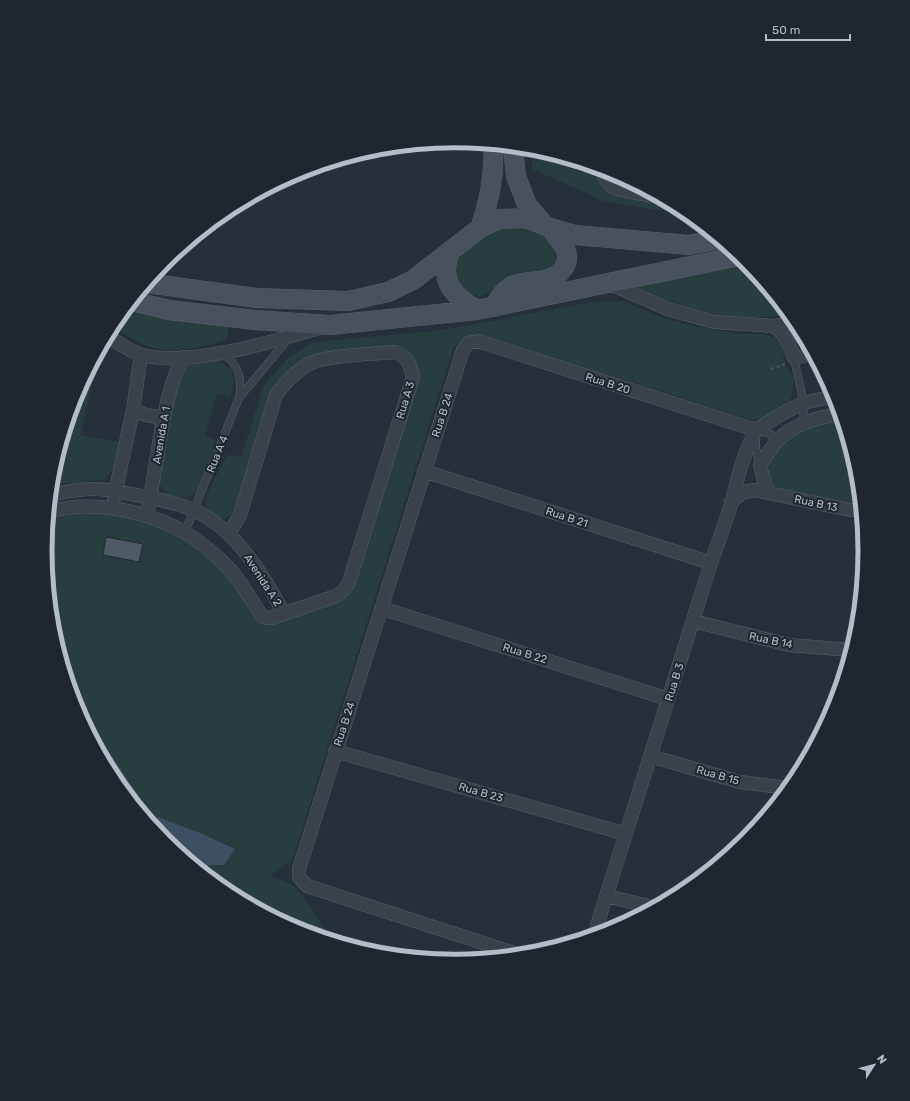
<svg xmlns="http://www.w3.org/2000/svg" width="910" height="1101" font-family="Rubik,sans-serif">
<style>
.green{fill:#283d3d}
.water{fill:#3c4f63}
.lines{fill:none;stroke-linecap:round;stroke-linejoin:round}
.stream{stroke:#3c4f63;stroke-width:3.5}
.building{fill:#4e5b67;stroke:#202932}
.lane-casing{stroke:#576069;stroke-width:8}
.street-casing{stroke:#576069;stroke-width:14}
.secondary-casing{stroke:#576069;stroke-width:20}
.path{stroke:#475a5b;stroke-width:2;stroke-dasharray:3 3;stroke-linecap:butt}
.lane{stroke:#39424b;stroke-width:7}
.street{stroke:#39424b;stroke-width:13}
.secondary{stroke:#47525e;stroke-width:19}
.labels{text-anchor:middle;stroke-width:4;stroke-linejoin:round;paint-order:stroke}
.street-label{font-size:11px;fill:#b4bdc7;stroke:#1e2730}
.rim{fill:none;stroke:#b4bdc7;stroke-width:5}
</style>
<rect width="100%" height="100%" fill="#25303b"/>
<path class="green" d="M 531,148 L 591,165 C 593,202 649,195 673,205 C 679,207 684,211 689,215 L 603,201 L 532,169 Z
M 518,223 L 546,234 L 555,249 L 555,260 L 550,269 L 502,285 L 479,297 L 467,292 L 462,288 L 455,278 L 456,260 L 475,235 Z
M 745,261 L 789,314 C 732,324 682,309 632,285 Z
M 604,301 L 623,301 L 660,317 L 698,327 L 739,334 L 764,334 L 772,337 L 776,339 L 782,347 L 785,364 L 794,379 L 792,392 L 789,401 L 769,415 L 764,418 L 752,420 L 483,335 C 470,335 460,339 453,349 L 292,861 L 270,876 L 290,883 L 303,896 L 333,940 L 298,929 L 227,891 L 195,865 L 224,865 L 234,848 L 203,834 L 159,817 L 151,823 L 114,778 L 76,707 L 53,630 L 45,550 L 48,520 L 74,514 L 91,513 L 125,515 L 171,529 L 221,566 L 247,603 L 254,617 L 264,620 L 337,599 L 418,376 L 400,347 L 393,345 L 309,357 L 301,362 L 272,394 L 234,512 C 229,516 223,520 217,517 C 211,514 206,510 205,504 C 204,496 223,464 227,455 L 241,456 L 264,385 L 290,356 L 313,342 L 443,330 L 592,302 Z
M 129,305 L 226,324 C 229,329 230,334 226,339 C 223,343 185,350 178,350 C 172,351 165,350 159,349 C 141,346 128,336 112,326 Z
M 100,349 L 81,435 L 119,442 L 113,469 L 105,478 L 101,480 L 51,485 L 53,470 L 76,393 Z
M 210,359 C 235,366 238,373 230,397 L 217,394 L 205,436 L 215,439 C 213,448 202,485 197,491 C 192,496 183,498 176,497 C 168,495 162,489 158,482 L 176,378 L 186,365 Z
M 837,421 L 842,421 L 857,471 L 860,503 L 837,501 L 777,488 C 752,469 787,436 807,427 C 815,423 828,423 837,421 Z"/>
<path class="water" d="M 158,817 L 203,834 L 235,849 L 224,865 L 195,865 L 165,840 L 151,823 Z"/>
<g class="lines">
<path class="stream" d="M 76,706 L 155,824"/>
</g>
<path class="building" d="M 106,537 L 143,544 L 139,562 L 103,555 Z"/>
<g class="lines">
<defs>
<path id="lane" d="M 794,358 C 798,379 806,402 803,423
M 239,398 L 289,338
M 836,400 L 839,411
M 760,465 L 756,448 L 756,430 L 770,434 L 778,440
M 185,532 L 239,398 C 242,379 240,363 221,354"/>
<path id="street" d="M 601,168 C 601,176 609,185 615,188 C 629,193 645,194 659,197
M 608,283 L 668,309 L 714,322 L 774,326 L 796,323
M 774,326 C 786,336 789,343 794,358 L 812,354
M 107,336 C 117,342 131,352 142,355 C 190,367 272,342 319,328
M 133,410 L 146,415 L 163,418
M 756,430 L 778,416 L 803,403 L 835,396
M 424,471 L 711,563
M 770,493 L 765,485 L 760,465 C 766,457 771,447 778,440 C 794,424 818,417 840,414
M 50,495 C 64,492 79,489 93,489 C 109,489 125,493 141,496 C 158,499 177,503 193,510 C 233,526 265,577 284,614
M 114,498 L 133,410 L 141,355
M 731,502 L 743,492 L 754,490 L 850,510 L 861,510
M 49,512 C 91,499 147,511 184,532 C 198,540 211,551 223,562 C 239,577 249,597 262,616 L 267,618 L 271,618 L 336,596 L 344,590 L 349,582 L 413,377 C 410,363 408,358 395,352 C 374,354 324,355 307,365 C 294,373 285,383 276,395 L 240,515 L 229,534
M 146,516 C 156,476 158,434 169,395 C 173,381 176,369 183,357
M 381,608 L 668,699
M 693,621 L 789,645 L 851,650
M 335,751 L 626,834
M 650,756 L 740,782 L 788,788
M 606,896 L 653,907
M 594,935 L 711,563 C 718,542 726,522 732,501 C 738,477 744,452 756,430
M 517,954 L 307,886 L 299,877 L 299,869 L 463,350 L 468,343 L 478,341 L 756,430"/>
<path id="secondary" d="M 513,146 L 516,176 L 527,205 L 543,224
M 480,228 C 490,200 495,174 493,144
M 450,251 C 448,257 446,264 446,270 C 446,291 462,300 477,310
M 146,283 L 257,298 L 348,301 L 388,292 L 413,280 L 480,228 L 500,219 L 526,218 L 551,228 L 575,235 L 689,245 L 719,239
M 132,301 L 169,310 L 255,320 L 330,325 L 477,310 L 739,256
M 494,307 C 498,299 503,291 512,286 C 521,282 534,282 545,280 C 559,277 572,264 565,248 C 561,241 555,235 551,228"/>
</defs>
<use href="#lane" class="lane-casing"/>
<use href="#street" class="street-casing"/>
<use href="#secondary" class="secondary-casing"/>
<path class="path" d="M 771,369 L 785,364"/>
<use href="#lane" class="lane"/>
<use href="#street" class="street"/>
<use href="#secondary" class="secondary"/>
</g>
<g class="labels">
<g class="street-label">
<text transform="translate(608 383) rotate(18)" y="4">Rua B 20</text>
<text transform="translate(405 400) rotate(-73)" y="4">Rua A 3</text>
<text transform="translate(442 415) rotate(-72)" y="4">Rua B 24</text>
<text transform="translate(161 435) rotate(-80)" y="4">Avenida A 1</text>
<text transform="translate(217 454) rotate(-68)" y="4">Rua A 4</text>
<text transform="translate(816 503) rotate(12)" y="4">Rua B 13</text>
<text transform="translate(567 517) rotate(18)" y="4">Rua B 21</text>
<text transform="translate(263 580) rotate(57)" y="4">Avenida A 2</text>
<text transform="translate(771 640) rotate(12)" y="4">Rua B 14</text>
<text transform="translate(525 653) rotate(17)" y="4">Rua B 22</text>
<text transform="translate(674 682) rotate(-73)" y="4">Rua B 3</text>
<text transform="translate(344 724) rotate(-72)" y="4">Rua B 24</text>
<text transform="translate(718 775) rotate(16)" y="4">Rua B 15</text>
<text transform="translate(481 792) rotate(16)" y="4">Rua B 23</text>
</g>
</g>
<path d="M0 0H910V1101H0ZM52 551a403 403 0 1 1 806 0a403 403 0 1 1-806 0Z" fill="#1e2730" fill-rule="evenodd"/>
<path class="rim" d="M52 551a403 403 0 1 1 806 0a403 403 0 1 1-806 0Z"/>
<g transform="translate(874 1065) rotate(54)" stroke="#1e2730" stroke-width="3" paint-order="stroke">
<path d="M0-3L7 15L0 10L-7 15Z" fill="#b4bdc7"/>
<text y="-6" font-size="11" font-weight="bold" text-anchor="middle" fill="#b4bdc7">N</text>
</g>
<path d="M766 34v6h84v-6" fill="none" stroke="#b4bdc7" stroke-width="2"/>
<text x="772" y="34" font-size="12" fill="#b4bdc7" stroke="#1e2730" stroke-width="3" paint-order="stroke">50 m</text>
</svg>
